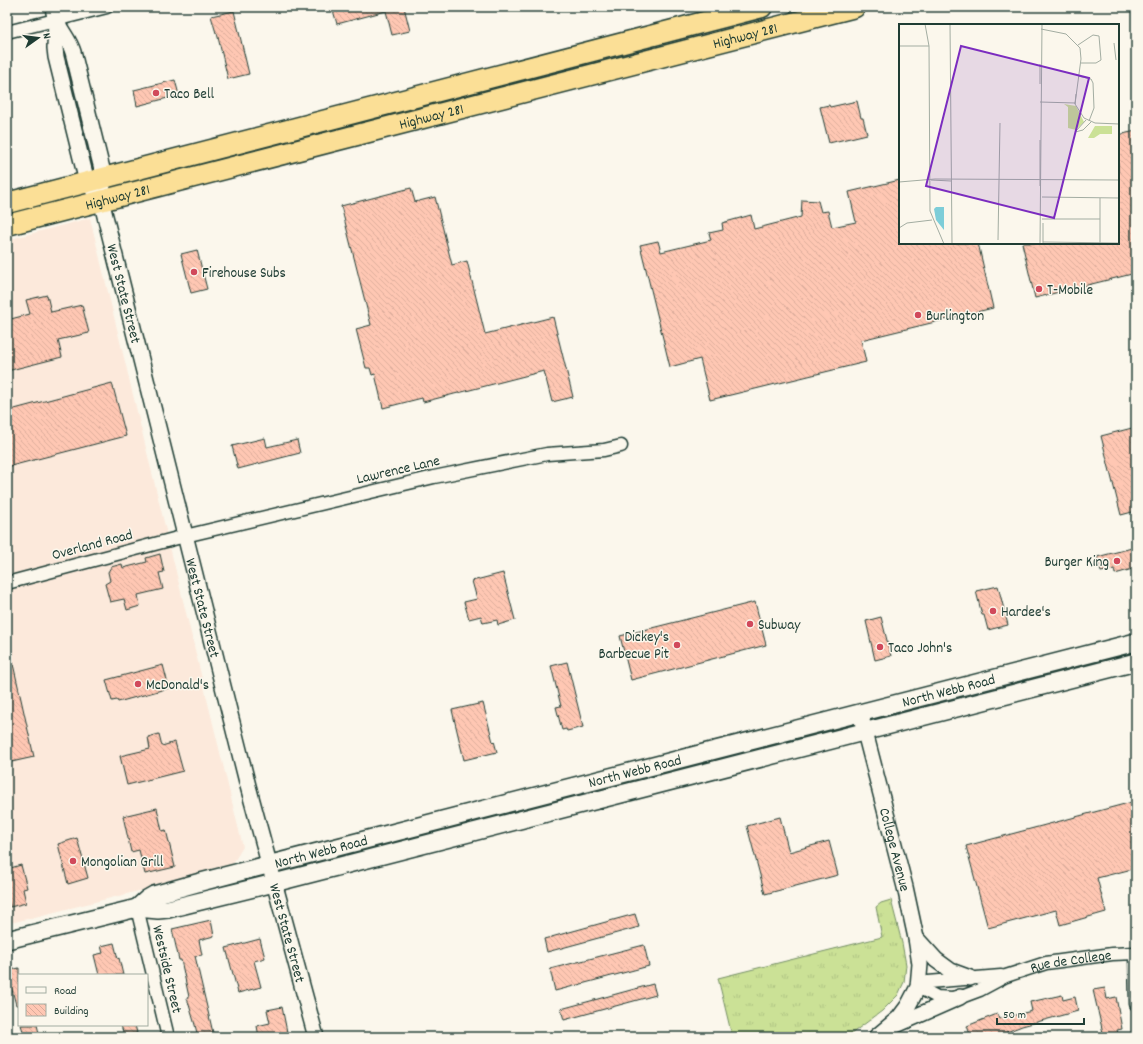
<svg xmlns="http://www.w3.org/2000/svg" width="1143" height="1044" font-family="Dekko,sans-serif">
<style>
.built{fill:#fce9db}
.grass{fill:url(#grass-tufts);stroke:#758f65}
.building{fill:url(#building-back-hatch);stroke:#1f3d34}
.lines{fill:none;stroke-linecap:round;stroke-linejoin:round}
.minor-casing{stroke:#1f3d34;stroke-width:15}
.tertiary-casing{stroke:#1f3d34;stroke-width:18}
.secondary-casing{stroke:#1f3d34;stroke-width:20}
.trunk-casing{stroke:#1f3d34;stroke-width:23}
.minor{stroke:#fbf7ec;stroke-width:12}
.tertiary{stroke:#fbf7ec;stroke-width:15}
.secondary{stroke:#fbf7ec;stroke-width:17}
.trunk{stroke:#fbdf96;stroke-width:20}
.poi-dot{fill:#d1495b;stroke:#fbf7ec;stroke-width:1.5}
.labels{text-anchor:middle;stroke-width:3;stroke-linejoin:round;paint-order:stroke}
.street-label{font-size:15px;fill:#1f3d34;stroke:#fbf7ec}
.poi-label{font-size:15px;fill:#1f3d34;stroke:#fbf7ec;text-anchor:start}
.inset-road{fill:none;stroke:#a3ada2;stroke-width:1}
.view{fill:#7b2cbf;fill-opacity:0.15;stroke:#7b2cbf;stroke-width:2}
.inset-edge{fill:none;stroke:#1f3d34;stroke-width:2}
</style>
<defs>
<pattern id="grass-tufts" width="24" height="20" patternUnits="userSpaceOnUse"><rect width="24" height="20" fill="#cbe196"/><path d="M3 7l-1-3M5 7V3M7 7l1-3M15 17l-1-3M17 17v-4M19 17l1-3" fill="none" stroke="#aec282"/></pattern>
<pattern id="building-back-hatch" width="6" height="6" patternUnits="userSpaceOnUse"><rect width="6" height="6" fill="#ffc7b3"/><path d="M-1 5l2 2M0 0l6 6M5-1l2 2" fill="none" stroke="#daac9b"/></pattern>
</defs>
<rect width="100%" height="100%" fill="#fbf7ec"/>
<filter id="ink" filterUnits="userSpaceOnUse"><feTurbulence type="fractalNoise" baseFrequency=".025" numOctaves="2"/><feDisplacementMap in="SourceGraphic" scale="8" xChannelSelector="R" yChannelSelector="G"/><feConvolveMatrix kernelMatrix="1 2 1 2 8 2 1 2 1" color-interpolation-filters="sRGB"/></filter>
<g filter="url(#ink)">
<path class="built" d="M 90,218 L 243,847 L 230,868 L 7,924 L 7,240 Z"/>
<path class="grass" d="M 891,900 L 902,943 L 906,965 L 904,982 L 898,995 L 882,1011 L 847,1037 L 726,1037 L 731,1032 L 718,978 L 882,937 L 876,907 L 881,903 Z"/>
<path class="building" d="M 332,7 L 404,7 L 410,31 L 392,35 L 386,11 L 337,24 Z
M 234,11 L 249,74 L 228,79 L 217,33 L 216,33 L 211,16 Z
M 175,80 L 179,95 L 137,106 L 134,90 Z
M 857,101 L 861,118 L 863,118 L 867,134 L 829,143 L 820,107 L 829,105 L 830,107 Z
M 1136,131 L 1136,273 L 1035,298 L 1022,243 L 1118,243 L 1118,135 Z
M 900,180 L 900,243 L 978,243 L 993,308 L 861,340 L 866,362 L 710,400 L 700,359 L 670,367 L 640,245 L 658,241 L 661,252 L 711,240 L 709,233 L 723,230 L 722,223 L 751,215 L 754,229 L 801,217 L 802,200 L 818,201 L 821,212 L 828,211 L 832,227 L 856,222 L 849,192 Z
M 411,188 L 415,202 L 435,197 L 452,265 L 467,261 L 485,334 L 553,317 L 573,397 L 552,402 L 544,371 L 423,402 L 422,398 L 383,408 L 375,374 L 372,375 L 370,368 L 366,368 L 356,329 L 371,325 L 341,206 Z
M 197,250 L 207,289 L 191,293 L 181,254 Z
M 47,295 L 51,312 L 82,305 L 89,333 L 58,340 L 62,357 L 7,371 L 7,320 L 30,314 L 26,300 Z
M 112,383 L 126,436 L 7,467 L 7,411 Z
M 1136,427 L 1136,511 L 1121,515 L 1101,436 Z
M 265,438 L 267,447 L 297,440 L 300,453 L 238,469 L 232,446 Z
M 1132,548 L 1136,568 L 1115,574 L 1114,569 L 1101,572 L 1097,557 Z
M 160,554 L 164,572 L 159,573 L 163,589 L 138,595 L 140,606 L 127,610 L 124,599 L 110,602 L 105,584 L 110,581 L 108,572 L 111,567 L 122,564 L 123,568 L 147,562 L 146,558 Z
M 503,573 L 515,620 L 498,625 L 497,620 L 483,623 L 481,616 L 469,619 L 464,602 L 477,599 L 472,581 Z
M 998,586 L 1008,625 L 988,630 L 984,615 L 982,615 L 976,591 Z
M 755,602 L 766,645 L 631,680 L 620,636 Z
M 881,617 L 891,656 L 875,660 L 866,621 Z
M 7,655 L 11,655 L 34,757 L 7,763 Z
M 567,662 L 583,727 L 567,731 L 566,729 L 562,730 L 556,707 L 561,706 L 551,666 Z
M 163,665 L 169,688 L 118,702 L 117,700 L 112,701 L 106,680 Z
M 483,703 L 493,742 L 494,741 L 497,752 L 464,760 L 452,710 Z
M 159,734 L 162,746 L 175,742 L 183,771 L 127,785 L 120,756 L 150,749 L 148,737 Z
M 1136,801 L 1136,868 L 1097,878 L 1106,912 L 1060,925 L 1056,910 L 988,928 L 966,846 Z
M 157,808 L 162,831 L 166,830 L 175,867 L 145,874 L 139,850 L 131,852 L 123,816 Z
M 780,817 L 789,852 L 829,841 L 838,875 L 765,894 L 747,826 Z
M 77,838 L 88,878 L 68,884 L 58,844 Z
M 21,865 L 27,888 L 23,889 L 26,903 L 10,907 L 7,893 L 7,869 Z
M 635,914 L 639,927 L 547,952 L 544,939 Z
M 211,920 L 214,936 L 199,940 L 202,955 L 195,956 L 214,1037 L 198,1037 L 195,1025 L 187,998 L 189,997 L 181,960 L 179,960 L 172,929 Z
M 260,939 L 265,958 L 254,961 L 261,987 L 238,993 L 226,948 Z
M 114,943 L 118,959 L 119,958 L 123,975 L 99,975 L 94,955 L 103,953 L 101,946 Z
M 644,945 L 649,966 L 555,991 L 550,969 Z
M 19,968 L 19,1005 L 16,1005 L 7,971 Z
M 653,984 L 656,995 L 564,1020 L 561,1009 Z
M 1105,988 L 1107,999 L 1116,997 L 1122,1029 L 1117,1030 L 1119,1037 L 1104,1037 L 1093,990 Z
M 1062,995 L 1063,1000 L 1075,997 L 1078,1011 L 1022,1026 L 994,1037 L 971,1037 L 967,1026 L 997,1014 L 999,1019 L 1011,1014 L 1011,1016 L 1032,1011 L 1030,1002 Z
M 282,1007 L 288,1037 L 259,1037 L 257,1026 L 270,1023 L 267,1010 Z
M 21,1025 L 37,1025 L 40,1037 L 25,1037 Z
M 121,1025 L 135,1025 L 137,1033 L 124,1036 Z"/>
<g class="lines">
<defs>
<g id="minor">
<path d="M 7,32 L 107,7"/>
<path d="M 7,583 L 185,536 L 434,477 L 547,454 L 604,450 L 621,446"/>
<path d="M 137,908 L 168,1037"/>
<path d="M 1135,954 L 1136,1004"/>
<path id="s1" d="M 918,987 L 937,997 L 952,998 L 964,996 L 980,990 L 1006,976 L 1046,963 L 1112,954 L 1136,953"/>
<path d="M 918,987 L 928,982 L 1001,976"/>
</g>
<g id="tertiary">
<path id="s2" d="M 53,7 C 54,11 54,16 56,20 C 61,32 69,39 73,52 L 104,177 L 101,200 L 119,272 L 248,786 L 316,1037"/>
<path d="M 56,20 L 55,48 L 56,57 L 87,182 L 94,191"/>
<path id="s3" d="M 860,713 L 905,887 L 916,938 L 920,964 L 918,987 L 908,1006 L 899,1018 L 876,1037"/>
<path d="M 916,938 L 936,960 L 951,971 L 970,978"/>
<path d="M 894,1026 L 960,997"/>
</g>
<g id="secondary">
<path id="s4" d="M 137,908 L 147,899 L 154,895 L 197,883 L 1136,642"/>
<path d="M 7,940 L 137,908 L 158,910 L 168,909 L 274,883 L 1136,662"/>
</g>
<g id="trunk">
<path d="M 7,203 L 762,7"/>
<path id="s5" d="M 7,225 L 855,7"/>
</g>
</defs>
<use href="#minor" class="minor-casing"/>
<use href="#tertiary" class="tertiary-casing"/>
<use href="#secondary" class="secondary-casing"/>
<use href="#trunk" class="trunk-casing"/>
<use href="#minor" class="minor"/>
<use href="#tertiary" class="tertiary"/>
<use href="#secondary" class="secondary"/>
<use href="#trunk" class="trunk"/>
</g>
</g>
<g class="poi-dot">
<circle cx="156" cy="93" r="4"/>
<circle cx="194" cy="272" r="4"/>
<circle cx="1039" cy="289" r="4"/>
<circle cx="918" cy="315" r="4"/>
<circle cx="1117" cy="561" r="4"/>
<circle cx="993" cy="611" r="4"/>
<circle cx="750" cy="624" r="4"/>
<circle cx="677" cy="645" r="4"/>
<circle cx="880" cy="647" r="4"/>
<circle cx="138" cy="684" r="4"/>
<circle cx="73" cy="861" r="4"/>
</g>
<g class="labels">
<g class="street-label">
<text dy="5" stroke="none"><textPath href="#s5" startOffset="762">Highway 281</textPath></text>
<text dy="5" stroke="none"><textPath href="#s5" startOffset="438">Highway 281</textPath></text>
<text dy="5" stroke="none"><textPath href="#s5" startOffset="114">Highway 281</textPath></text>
<text dy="5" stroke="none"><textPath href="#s2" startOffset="298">West State Street</textPath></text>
<text transform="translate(398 469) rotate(-13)" y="5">Lawrence Lane</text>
<text transform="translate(92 544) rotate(-15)" y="5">Overland Road</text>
<text dy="5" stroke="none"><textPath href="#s2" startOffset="622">West State Street</textPath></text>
<text dy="5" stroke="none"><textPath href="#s4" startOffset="842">North Webb Road</textPath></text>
<text dy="5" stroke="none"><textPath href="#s4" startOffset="518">North Webb Road</textPath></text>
<text dy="5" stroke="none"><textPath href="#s3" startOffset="141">College Avenue</textPath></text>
<text dy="5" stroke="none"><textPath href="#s4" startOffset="194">North Webb Road</textPath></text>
<text dy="5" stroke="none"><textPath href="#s2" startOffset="958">West State Street</textPath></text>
<text dy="5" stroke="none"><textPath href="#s1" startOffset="162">Rue de College</textPath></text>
<text transform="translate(168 969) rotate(77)" y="5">Westside Street</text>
</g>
<g class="poi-label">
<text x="164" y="98">Taco Bell</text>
<text x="202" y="277">Firehouse Subs</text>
<text x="1047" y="294">T-Mobile</text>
<text x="926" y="320">Burlington</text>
<text x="1109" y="566" text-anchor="end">Burger King</text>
<text x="1001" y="616">Hardee's</text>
<text x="758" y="629">Subway</text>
<text x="669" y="641" text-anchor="end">Dickey's<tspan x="669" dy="17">Barbecue Pit</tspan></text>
<text x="888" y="652">Taco John's</text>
<text x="146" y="689">McDonald's</text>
<text x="81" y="866">Mongolian Grill</text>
</g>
</g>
<g transform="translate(899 24)">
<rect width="220" height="220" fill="#fbf7ec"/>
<path d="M 165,80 L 177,82 L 185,98 L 177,106 L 169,104 L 169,83 ZM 196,102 L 213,102 L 213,110 L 201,110 L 195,114 L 189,114 Z" fill="#cbe196"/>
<path d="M 37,183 L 45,183 L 45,206 L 37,196 L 35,185 Z" fill="#7dcdd8"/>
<path class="inset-road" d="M 26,0 L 30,22 L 31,187 L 45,220M 51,0 L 53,220M 142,5 L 167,10 L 181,24 L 182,35 L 176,80M 215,19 L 217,36M 179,21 L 194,11 L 200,12 L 202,36 L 197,39 L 182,39M 0,22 L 30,22M 141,40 L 141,60M 179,52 L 192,55 L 194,59 L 195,84 L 190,97M 177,70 L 176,80 L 185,94 L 196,99 L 220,100M 141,78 L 176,79M 177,107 L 187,96M 176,108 L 184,106 L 192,98M 141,116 L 141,162M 32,156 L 52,157M 0,158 L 36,155 L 220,156M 143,173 L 220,174M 201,174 L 201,219M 143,195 L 201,195M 144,199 L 144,220M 0,204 L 8,199 L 33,196M 99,216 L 101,99M 144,218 L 220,219M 141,220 L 143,0"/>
<path class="view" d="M 62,22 L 190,54 L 155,194 L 27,162 Z"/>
<rect width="220" height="220" class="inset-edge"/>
</g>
<rect width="1143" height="1044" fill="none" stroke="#fbf7ec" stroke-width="24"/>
<rect x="12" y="12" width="1119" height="1020" fill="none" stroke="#1f3d34" stroke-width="1.5" filter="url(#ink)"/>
<rect x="18" y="974" width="130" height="52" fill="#fbf7ec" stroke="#a3ada2"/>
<rect x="26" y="987" width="20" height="6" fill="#fbf7ec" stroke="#a3ada2"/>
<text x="54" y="994" font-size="12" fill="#1f3d34">Road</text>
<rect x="26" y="1004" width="20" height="12" fill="url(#building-back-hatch)" stroke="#a3ada2"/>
<text x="54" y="1014" font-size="12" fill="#1f3d34">Building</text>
<g transform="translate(38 38) rotate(76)" stroke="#fbf7ec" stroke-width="3" paint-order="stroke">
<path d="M0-3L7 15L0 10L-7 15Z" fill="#1f3d34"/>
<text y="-6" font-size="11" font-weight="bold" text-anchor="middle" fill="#1f3d34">N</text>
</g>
<path d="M997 1018v6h87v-6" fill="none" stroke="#1f3d34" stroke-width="2"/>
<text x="1003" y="1018" font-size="12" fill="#1f3d34" stroke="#fbf7ec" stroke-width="3" paint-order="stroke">50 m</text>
</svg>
